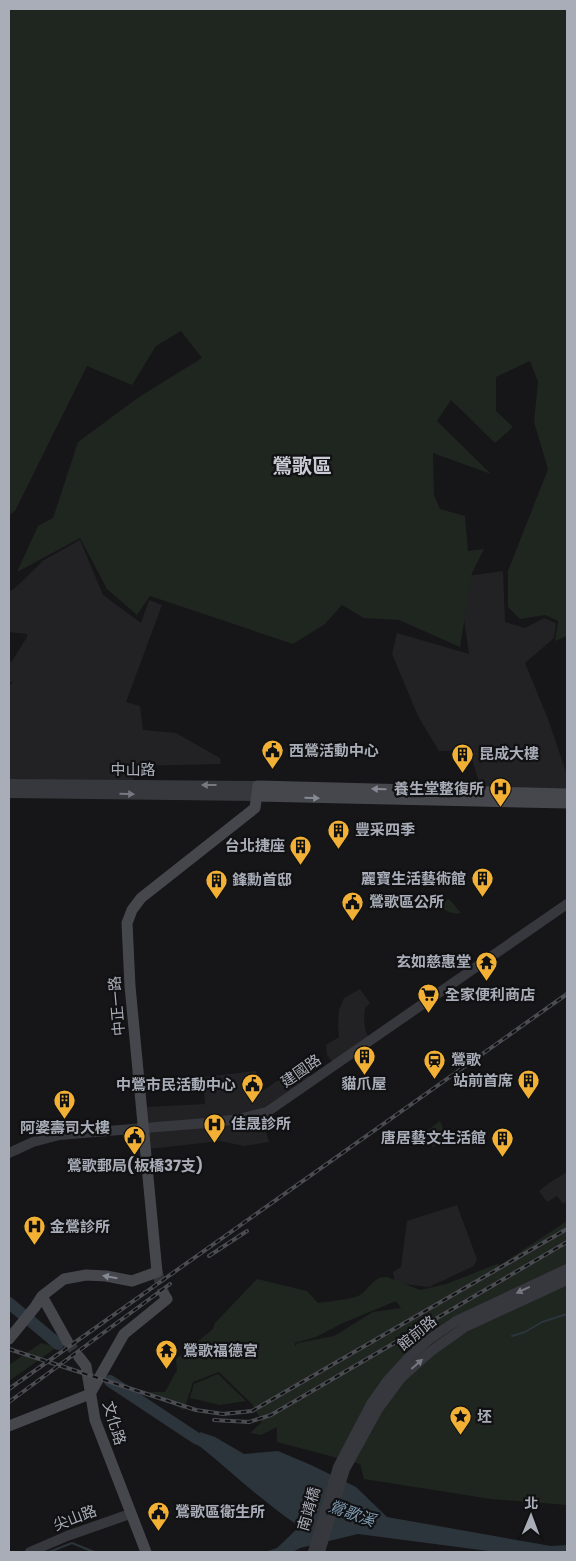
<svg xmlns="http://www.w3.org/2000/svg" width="576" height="1561" font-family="Poppins,'Noto Sans TC',sans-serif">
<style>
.built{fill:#222225}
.green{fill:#1e261f;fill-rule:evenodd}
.water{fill:#2c353c}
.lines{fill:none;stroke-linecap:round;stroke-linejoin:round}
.stream{stroke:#2c353c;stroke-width:2}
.river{stroke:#2c353c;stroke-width:12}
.secondary-tunnel{stroke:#333438;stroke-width:11;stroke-dasharray:11 5.5;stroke-linecap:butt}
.tertiary{stroke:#37383d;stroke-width:10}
.secondary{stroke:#45474d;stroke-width:11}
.rail-casing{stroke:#4a4c52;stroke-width:4}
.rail{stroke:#111113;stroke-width:2;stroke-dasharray:5.5;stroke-linecap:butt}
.oneway{fill:#757881}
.oneway2{fill:#858993}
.labels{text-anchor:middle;stroke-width:4.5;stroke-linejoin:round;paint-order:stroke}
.poi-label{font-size:15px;font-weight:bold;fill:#a8adb8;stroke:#111113;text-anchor:start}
.street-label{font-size:15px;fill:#a8adb8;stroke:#111113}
.water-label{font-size:16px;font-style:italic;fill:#7f9bb3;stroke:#111113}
.district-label{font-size:20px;font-weight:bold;fill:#c9ccd4;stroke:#111113}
</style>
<rect width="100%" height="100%" fill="#161618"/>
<path class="built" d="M 80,540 L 103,595 L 141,623 L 149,600 L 162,605 L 126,702 L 140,706 L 143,730 L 176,733 L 220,758 L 221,764 L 133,766 L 133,782 L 9,780 L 9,686 L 13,682 L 9,682 L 9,663 L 12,661 L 27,637 L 27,634 L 9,632 L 9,592 L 16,587 L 44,560 Z
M 503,571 L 505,622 L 525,628 L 544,618 L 556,623 L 554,638 L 525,663 L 548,719 L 567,775 L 567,789 L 481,788 L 469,750 L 439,751 L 418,716 L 392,654 L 397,633 L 469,654 L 462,605 L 467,576 Z
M 360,989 L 370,1003 L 365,1008 L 364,1018 L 365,1029 L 369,1038 L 333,1063 L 327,1055 L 326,1045 L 339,1037 L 338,1025 L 339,1010 L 344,998 Z
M 303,1063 L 312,1079 L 262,1118 L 269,1142 L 244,1146 L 220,1141 L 149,1149 L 146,1107 L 205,1104 L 203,1077 L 256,1071 L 258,1094 Z
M 567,1172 L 567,1201 L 563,1204 L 557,1196 L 547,1202 L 539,1191 L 549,1183 Z
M 457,1205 L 477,1259 L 474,1266 L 429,1287 L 395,1283 L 393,1272 L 401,1267 L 407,1221 Z"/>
<path class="green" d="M 9,9 L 567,9 L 567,636 L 555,641 L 558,621 L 545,615 L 520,619 L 508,607 L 508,571 L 548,469 L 534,422 L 538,382 L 530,361 L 496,377 L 496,411 L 513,427 L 495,443 L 451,400 L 437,421 L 491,474 L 433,453 L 434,495 L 440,509 L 465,516 L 468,551 L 484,549 L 472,573 L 460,647 L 399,620 L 364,618 L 342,605 L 325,624 L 293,644 L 150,596 L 137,615 L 107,589 L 80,538 L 17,572 L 38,526 L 53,518 L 78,442 L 139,397 L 202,358 L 181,331 L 156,346 L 132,385 L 87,366 L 15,511 L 9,515 Z
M 449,899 L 461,913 C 451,915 446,911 438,904 Z
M 440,1121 C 446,1133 443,1140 433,1147 L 423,1134 Z
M 567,1221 L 567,1505 L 491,1499 L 364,1479 L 360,1464 L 277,1442 L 277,1427 L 261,1435 L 250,1433 L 262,1422 L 252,1404 L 219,1372 L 193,1382 L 184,1410 L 147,1392 L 165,1392 L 177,1370 L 176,1359 L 213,1329 L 215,1323 L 257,1279 L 307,1291 L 318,1303 C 330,1301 348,1300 358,1296 C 369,1291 372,1276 387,1277 L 420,1290 L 446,1284 L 497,1264 L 500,1265 ZM 396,1301 L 401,1308 L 373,1312 L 334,1336 L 298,1343 L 295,1346 L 295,1343 L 316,1337 L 343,1323 Z
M 41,1343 L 57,1347 L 9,1381 L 9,1365 Z
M 218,1374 L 246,1401 L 220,1405 L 190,1398 L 194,1384 Z"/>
<path class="water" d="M 200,1432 L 215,1437 L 244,1454 L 278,1451 L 311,1465 L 356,1487 L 387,1517 L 551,1546 L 567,1545 L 567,1552 L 496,1552 L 358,1534 L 300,1548 L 293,1552 L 265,1552 L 277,1548 L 300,1526 C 289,1520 279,1512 269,1504 C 244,1485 221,1463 197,1444 Z"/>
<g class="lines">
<path class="stream" d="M 512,1336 L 525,1332 L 542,1322 L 567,1314
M 49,1552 L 72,1543 L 94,1552"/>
<path class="river" d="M 9,1303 L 58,1344
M 110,1381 L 196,1438 L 214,1446"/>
<path class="secondary-tunnel" d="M 157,1272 L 164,1294
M 67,1341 L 79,1357"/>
<path class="tertiary" d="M 9,784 L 258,786
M 9,793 L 257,796
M 9,1153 L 33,1142 L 59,1135 L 206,1123 L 239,1119 L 267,1112 L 567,904
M 30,1552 L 67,1536 L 130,1514
M 313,1552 L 338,1467 L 371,1404 L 388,1380 L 408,1358 L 427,1341 L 456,1321 L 567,1269
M 320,1552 L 345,1469 L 378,1409 L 401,1378 L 430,1352 L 465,1327 L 567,1280"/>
<path class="secondary" d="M 257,796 L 567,803
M 42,1296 L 67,1341
M 9,1339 L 35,1307 L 42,1296 L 64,1279 L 86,1275 L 106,1276 L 132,1281 L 157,1272 L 130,986 L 127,923 L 132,910 L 141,898 L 255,808 L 258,786 L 567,794
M 79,1357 L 86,1366 L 95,1420 L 146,1552
M 90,1394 L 124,1334 L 167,1299 L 164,1294
M 9,1426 L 90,1394"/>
<defs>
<path id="rail" d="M 209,1256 L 247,1231
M 9,1349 L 196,1410 L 223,1414 L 252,1411 L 567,1229
M 9,1389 L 567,994
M 9,1402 L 170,1284
M 214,1420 L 249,1422 L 271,1415 L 567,1242"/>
</defs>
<use href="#rail" class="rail-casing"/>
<use href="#rail" class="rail"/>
</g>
<defs><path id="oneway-solid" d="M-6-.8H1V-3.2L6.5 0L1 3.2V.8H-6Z" transform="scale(1.25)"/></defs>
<g class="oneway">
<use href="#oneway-solid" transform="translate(209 785) rotate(-180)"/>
<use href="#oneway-solid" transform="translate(127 794) rotate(1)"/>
<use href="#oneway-solid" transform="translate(523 1290) rotate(155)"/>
<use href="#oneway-solid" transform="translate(417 1364) rotate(-41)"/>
</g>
<g class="oneway2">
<use href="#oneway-solid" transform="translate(379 789) rotate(-178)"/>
<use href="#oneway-solid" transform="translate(312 798) rotate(1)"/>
<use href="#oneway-solid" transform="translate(110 1277) rotate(-170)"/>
</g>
<defs>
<symbol id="civic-pin" viewBox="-11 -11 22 30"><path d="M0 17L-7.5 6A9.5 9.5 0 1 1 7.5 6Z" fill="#f2b134" stroke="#111113"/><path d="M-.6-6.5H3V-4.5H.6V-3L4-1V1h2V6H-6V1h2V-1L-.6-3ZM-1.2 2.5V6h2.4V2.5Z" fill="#111"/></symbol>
<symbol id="building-pin" viewBox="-11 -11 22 30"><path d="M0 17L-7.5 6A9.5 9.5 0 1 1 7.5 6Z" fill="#f2b134" stroke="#111113"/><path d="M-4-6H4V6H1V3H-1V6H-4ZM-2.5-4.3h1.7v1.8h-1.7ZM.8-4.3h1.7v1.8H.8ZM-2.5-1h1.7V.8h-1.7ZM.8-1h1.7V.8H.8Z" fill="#111"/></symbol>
<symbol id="hospital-pin" viewBox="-11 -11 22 30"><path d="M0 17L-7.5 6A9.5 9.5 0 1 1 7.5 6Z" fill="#f2b134" stroke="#111113"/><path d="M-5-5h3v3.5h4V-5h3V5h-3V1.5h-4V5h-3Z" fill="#111"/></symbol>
<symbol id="temple-pin" viewBox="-11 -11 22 30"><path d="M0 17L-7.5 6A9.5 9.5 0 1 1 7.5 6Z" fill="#f2b134" stroke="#111113"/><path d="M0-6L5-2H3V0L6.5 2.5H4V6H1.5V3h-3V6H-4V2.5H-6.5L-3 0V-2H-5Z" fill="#111"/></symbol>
<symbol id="supermarket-pin" viewBox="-11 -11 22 30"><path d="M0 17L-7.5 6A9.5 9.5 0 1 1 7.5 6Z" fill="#f2b134" stroke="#111113"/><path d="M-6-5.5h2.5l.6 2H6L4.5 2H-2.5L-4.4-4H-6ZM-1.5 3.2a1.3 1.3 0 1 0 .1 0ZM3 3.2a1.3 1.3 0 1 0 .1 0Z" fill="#111"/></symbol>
<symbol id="station-pin" viewBox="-11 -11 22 30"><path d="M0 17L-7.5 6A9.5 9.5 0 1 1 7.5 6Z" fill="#f2b134" stroke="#111113"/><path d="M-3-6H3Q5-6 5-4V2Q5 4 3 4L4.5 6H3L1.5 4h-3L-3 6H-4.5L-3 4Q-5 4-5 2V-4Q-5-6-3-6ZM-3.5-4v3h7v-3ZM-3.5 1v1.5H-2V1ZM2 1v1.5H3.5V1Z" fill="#111"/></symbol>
<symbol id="sight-pin" viewBox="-11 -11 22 30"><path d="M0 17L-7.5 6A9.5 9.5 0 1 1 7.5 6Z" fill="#f2b134" stroke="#111113"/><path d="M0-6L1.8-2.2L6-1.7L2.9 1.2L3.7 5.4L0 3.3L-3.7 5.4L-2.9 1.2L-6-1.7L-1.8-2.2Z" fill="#111"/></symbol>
</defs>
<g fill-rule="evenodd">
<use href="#civic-pin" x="260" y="738" width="25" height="34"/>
<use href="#building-pin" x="450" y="742" width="25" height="34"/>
<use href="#hospital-pin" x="488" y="776" width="25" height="34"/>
<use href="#building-pin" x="326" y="818" width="25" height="34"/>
<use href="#building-pin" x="288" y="834" width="25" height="34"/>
<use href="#building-pin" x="470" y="866" width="25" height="34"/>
<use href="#building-pin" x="204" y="868" width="25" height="34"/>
<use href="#civic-pin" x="340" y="890" width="25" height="34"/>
<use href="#temple-pin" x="474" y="950" width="25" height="34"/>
<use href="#supermarket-pin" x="416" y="982" width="25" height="34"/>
<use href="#building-pin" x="352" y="1044" width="25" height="34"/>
<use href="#station-pin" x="422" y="1048" width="25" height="34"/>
<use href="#building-pin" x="516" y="1068" width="25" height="34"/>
<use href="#civic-pin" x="240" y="1072" width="25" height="34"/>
<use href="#building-pin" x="52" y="1088" width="25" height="34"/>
<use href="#hospital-pin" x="202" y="1112" width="25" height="34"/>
<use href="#civic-pin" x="122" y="1124" width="25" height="34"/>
<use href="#building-pin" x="490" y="1126" width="25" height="34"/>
<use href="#hospital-pin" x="22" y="1214" width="25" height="34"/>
<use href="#temple-pin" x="154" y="1338" width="25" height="34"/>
<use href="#sight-pin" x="448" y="1404" width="25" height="34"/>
<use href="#civic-pin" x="146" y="1500" width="25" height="34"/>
</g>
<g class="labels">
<g class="poi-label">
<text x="289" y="756">西鶯活動中心</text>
<text x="479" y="759">昆成大樓</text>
<text x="484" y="794" text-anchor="end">養生堂整復所</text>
<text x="355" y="835">豐采四季</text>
<text x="285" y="851" text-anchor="end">台北捷座</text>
<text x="466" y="884" text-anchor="end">麗寶生活藝術館</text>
<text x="232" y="885">鋒勳首邸</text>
<text x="369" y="907">鶯歌區公所</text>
<text x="471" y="967" text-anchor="end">玄如慈惠堂</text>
<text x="445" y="1000">全家便利商店</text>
<text x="451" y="1065">鶯歌</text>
<text x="513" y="1086" text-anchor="end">站前首席</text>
<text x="364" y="1089" text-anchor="middle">貓爪屋</text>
<text x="236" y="1090" text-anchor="end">中鶯市民活動中心</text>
<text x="231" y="1129">佳晟診所</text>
<text x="65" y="1133" text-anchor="middle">阿婆壽司大樓</text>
<text x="486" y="1143" text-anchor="end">唐居藝文生活館</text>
<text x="135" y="1171" text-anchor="middle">鶯歌郵局(板橋37支)</text>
<text x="50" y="1232">金鶯診所</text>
<text x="183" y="1356">鶯歌福德宮</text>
<text x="477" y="1422">坯</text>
<text x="175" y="1517">鶯歌區衛生所</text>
</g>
<g class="street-label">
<text x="133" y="775">中山路</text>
<text transform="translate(117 1006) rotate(-95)" y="5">中正一路</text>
<text transform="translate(301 1071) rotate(-35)" y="5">建國路</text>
<text transform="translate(417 1333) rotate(-39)" y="5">館前路</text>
<text transform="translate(114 1423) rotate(73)" y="5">文化路</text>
<text transform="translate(309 1509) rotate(-74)" y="5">南靖橋</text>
<text transform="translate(75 1518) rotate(-21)" y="5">尖山路</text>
</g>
<g class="water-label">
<text transform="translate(352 1513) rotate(19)" y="6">鶯歌溪</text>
</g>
<g class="district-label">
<text x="302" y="473">鶯歌區</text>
</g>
</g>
<rect width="576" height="1561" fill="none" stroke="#a8adb8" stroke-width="20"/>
<g transform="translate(531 1516) rotate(1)" stroke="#111113" stroke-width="4" paint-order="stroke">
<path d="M0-4L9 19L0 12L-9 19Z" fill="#a8adb8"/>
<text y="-8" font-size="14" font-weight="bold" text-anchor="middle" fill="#a8adb8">北</text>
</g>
</svg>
